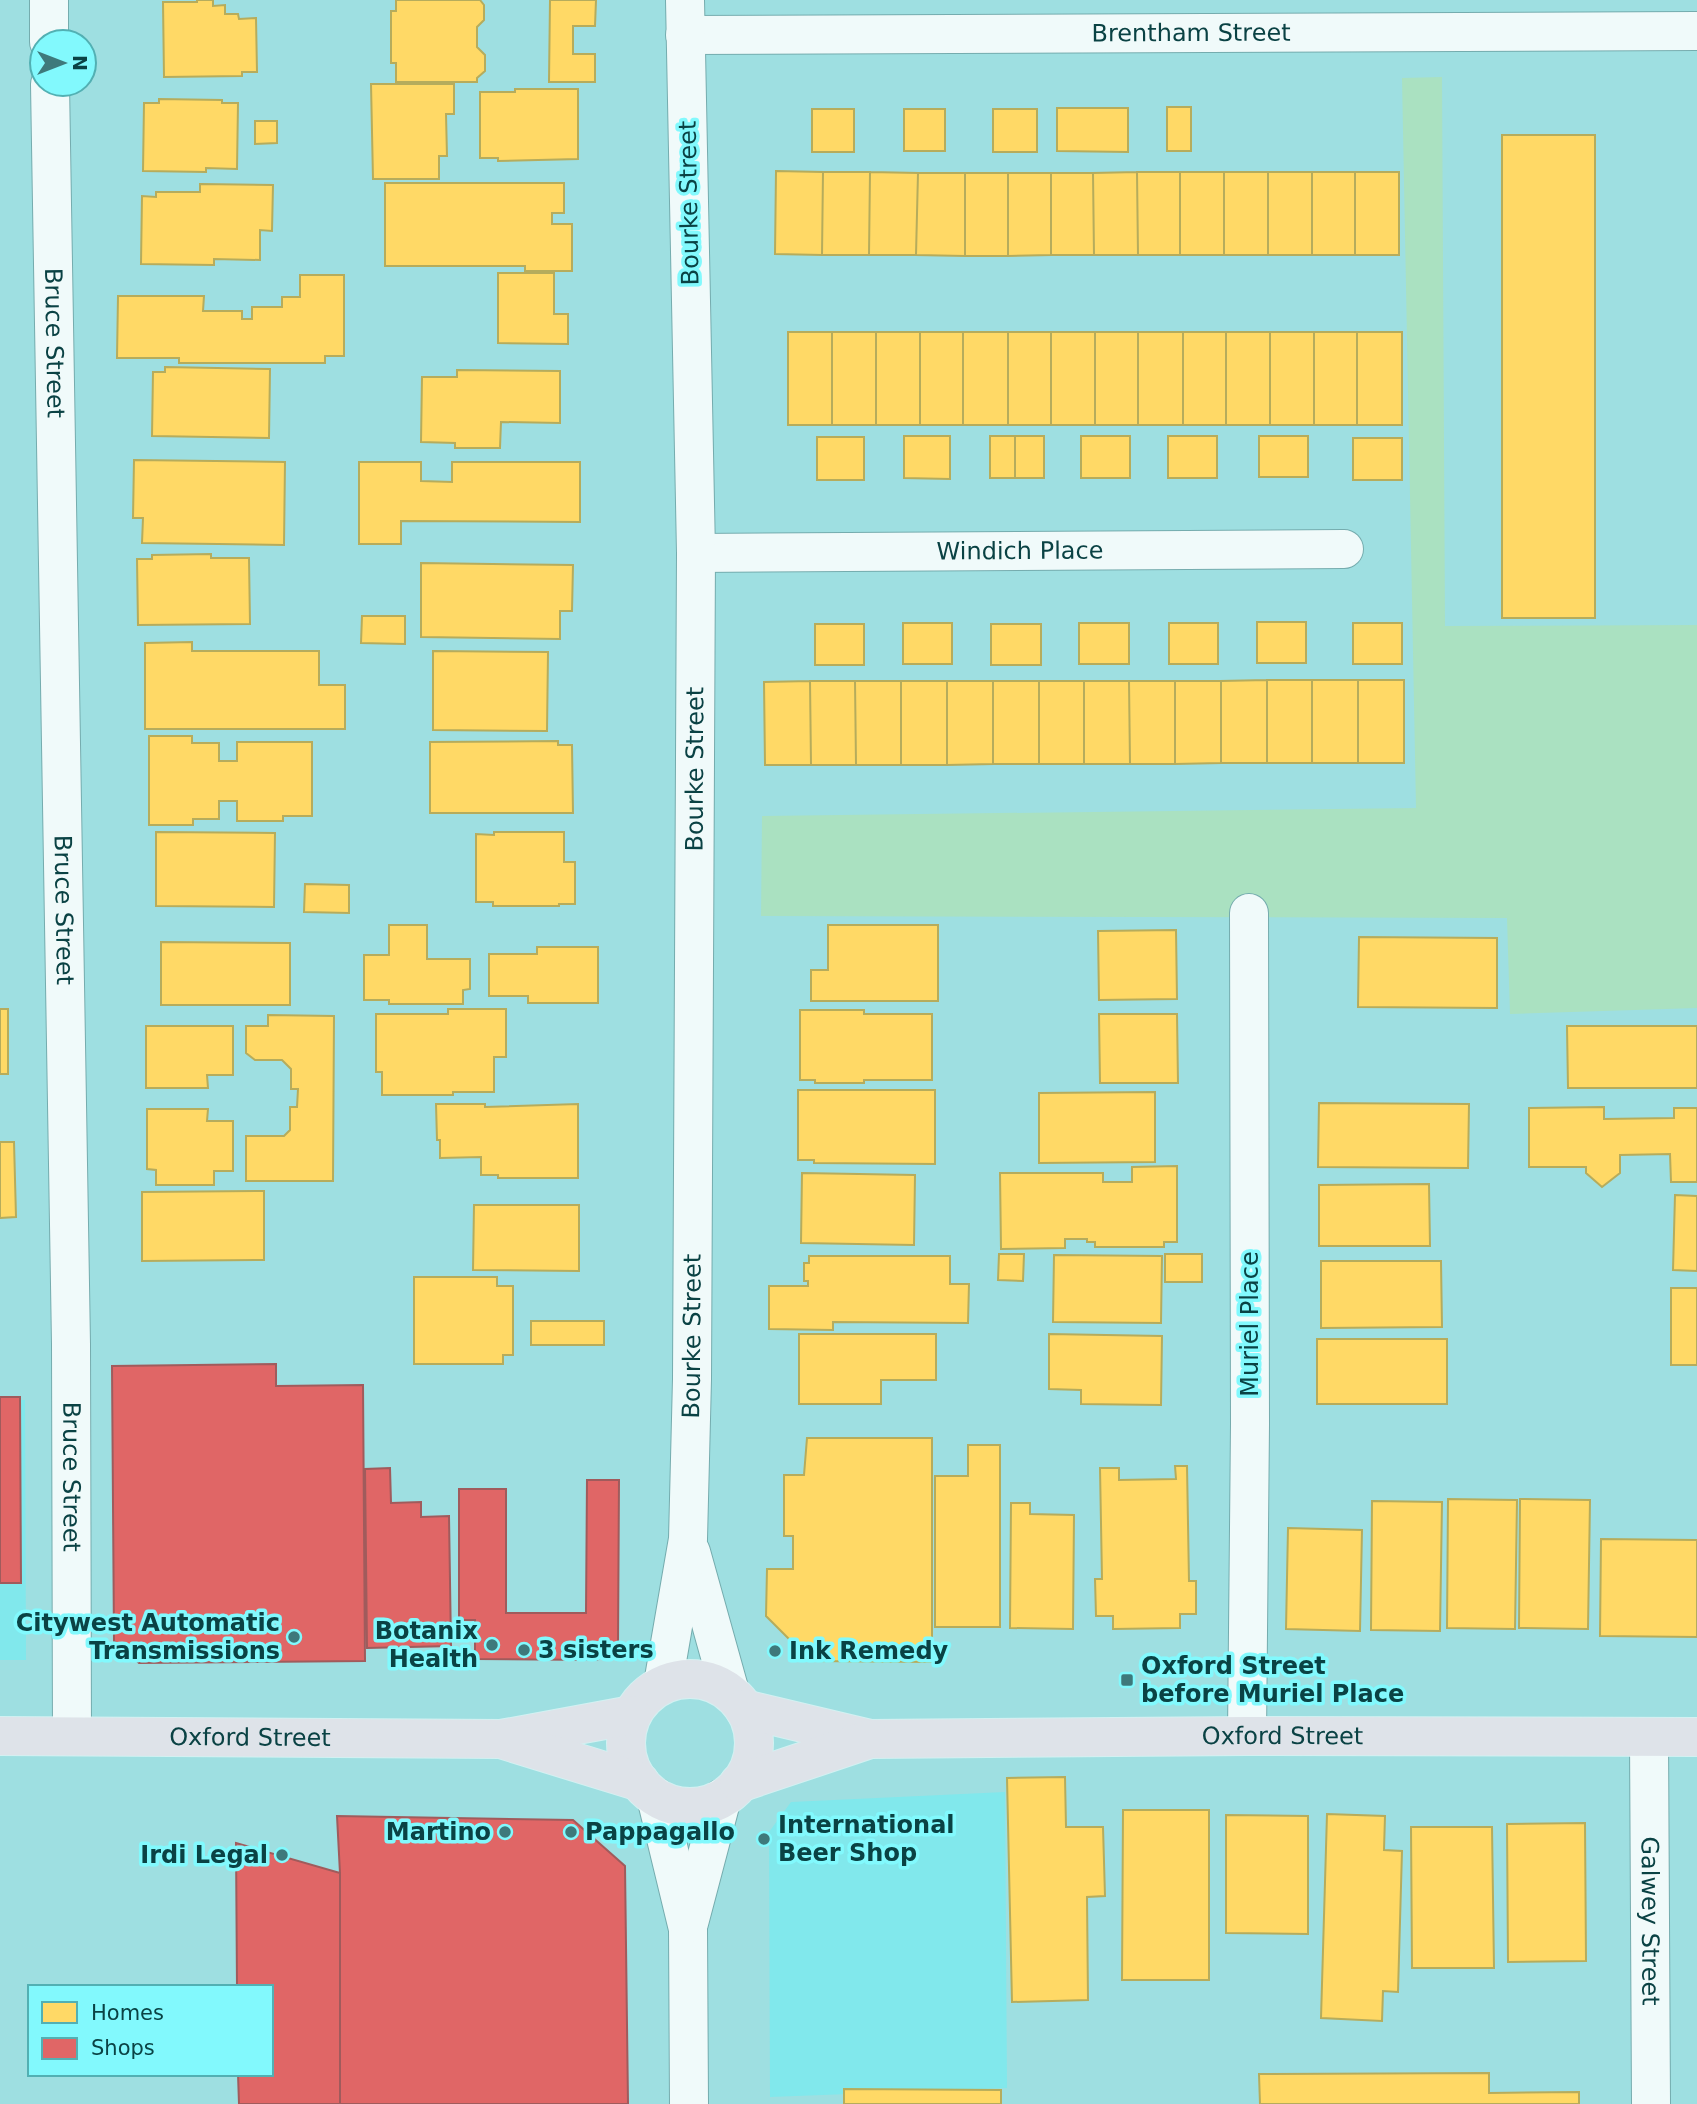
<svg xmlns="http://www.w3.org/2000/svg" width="1697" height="2104" font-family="'DejaVu Sans',sans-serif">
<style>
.built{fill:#81e8ec}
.green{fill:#aae1c1}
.homes{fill:#ffd966;stroke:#b6ac5c;stroke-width:2}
.shops{fill:#e06666;stroke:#a05b5c;stroke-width:2}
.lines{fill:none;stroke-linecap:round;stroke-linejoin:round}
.minor-casing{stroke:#75acae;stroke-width:40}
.major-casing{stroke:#d3f1f2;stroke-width:40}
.minor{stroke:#f0fafa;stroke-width:38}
.major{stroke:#dee3e9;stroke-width:38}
.poi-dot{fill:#3e797b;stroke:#82f9fd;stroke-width:2.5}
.labels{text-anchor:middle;stroke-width:7;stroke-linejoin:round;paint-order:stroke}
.street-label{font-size:24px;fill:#0a4244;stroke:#82f9fd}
.poi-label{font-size:24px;font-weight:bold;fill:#0a4244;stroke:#82f9fd;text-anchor:start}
</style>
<rect width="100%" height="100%" fill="#9edfe1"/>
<path class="built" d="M 0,1400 L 25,1400 L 26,1660 L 0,1660 Z
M 1005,1792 L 1007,2088 L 770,2097 L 769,1832 L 791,1802 Z"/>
<path class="green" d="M 1442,77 L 1445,626 L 1697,625 L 1697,1008 L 1510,1014 L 1507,918 L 761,916 L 762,816 L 1416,808 L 1402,78 Z"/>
<path class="homes" d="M 197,0 L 213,0 L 213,6 L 225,5 L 225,14 L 238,14 L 239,19 L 256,18 L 257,72 L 242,72 L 242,76 L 164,77 L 163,2 L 197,2 Z
M 396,0 L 480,0 L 484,5 L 484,20 L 477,27 L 477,47 L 485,55 L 485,71 L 477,78 L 477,82 L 396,82 L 396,63 L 391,63 L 391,11 L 396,11 Z
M 550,0 L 596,0 L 595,26 L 573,26 L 573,54 L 595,54 L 595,82 L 549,82 Z
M 371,84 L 454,84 L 454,114 L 446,114 L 447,156 L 439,156 L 439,179 L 373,179 Z
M 515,89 L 578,89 L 578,159 L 498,161 L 498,158 L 480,158 L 480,92 L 515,92 Z
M 159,99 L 222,100 L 222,103 L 238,103 L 237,169 L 206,168 L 206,172 L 143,171 L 144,103 L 159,103 Z
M 1167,107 L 1191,107 L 1191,151 L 1167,151 Z
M 1057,108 L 1128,108 L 1128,152 L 1057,151 Z
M 812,109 L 854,109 L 854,152 L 812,152 Z
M 904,109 L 945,109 L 945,151 L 904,151 Z
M 993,109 L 1037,109 L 1037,152 L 993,152 Z
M 255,121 L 277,121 L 277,143 L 255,144 Z
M 1502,135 L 1595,135 L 1595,618 L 1502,618 Z
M 776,171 L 823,172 L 822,255 L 775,254 Z
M 823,172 L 870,172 L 869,255 L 822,255 Z
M 870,172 L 918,173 L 916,255 L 869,255 Z
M 1137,172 L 1180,172 L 1180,255 L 1138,255 Z
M 1137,172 L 1138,255 L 1094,255 L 1093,173 Z
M 1180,172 L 1224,172 L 1224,255 L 1180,255 Z
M 1224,172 L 1268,172 L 1268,255 L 1224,255 Z
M 1268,172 L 1312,172 L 1312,255 L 1268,255 Z
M 1312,172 L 1355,172 L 1355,255 L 1312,255 Z
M 1355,172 L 1399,172 L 1399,255 L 1355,255 Z
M 918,173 L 965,173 L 965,256 L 916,255 Z
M 965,173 L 1008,173 L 1008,256 L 965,256 Z
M 1008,173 L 1051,173 L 1051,255 L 1008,256 Z
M 1051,173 L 1093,173 L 1094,255 L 1051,255 Z
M 385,183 L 564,183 L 564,213 L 552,213 L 552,224 L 572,224 L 572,271 L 525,271 L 525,266 L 385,266 Z
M 200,184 L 273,185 L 272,231 L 260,230 L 260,260 L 214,259 L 214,265 L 141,264 L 142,196 L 156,197 L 156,192 L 200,192 Z
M 498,273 L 554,273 L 554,314 L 568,314 L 568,344 L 498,343 Z
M 300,275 L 344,275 L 344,356 L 325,356 L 325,363 L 179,363 L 179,358 L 117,358 L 118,296 L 204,296 L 203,311 L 242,311 L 242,319 L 252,319 L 252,307 L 282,307 L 282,297 L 300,297 Z
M 788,332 L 832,332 L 832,425 L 788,425 Z
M 832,332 L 876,332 L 876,425 L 832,425 Z
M 876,332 L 920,332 L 920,425 L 876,425 Z
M 920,332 L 963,332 L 963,425 L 920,425 Z
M 963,332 L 1008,332 L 1008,425 L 963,425 Z
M 1008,332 L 1051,332 L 1051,425 L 1008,425 Z
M 1051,332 L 1095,332 L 1095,425 L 1051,425 Z
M 1095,332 L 1138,332 L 1138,425 L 1095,425 Z
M 1138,332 L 1183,332 L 1183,425 L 1138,425 Z
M 1183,332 L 1226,332 L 1226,425 L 1183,425 Z
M 1226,332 L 1270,332 L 1270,425 L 1226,425 Z
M 1270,332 L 1314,332 L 1314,425 L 1270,425 Z
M 1314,332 L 1357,332 L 1357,425 L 1314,425 Z
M 1357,332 L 1402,332 L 1402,425 L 1357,425 Z
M 165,367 L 270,369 L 269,438 L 152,436 L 153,372 L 165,372 Z
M 457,370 L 560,371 L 560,423 L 501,422 L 500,448 L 455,448 L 455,443 L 421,442 L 422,377 L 457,377 Z
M 904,436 L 950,436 L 950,479 L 904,478 Z
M 990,436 L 1015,436 L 1015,478 L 990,478 Z
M 1015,436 L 1044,436 L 1044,478 L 1015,478 Z
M 1081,436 L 1130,436 L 1130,478 L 1081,478 Z
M 1168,436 L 1217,436 L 1217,478 L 1168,478 Z
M 1259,436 L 1308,436 L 1308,477 L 1259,477 Z
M 817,437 L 864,437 L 864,480 L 817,480 Z
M 1353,438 L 1402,438 L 1402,480 L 1353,480 Z
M 134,460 L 285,462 L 284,545 L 142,543 L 143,518 L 133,518 Z
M 359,462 L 421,462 L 421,481 L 452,482 L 452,462 L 580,462 L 580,522 L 401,521 L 401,544 L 359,544 Z
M 211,554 L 211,558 L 249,558 L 250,624 L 138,625 L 137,559 L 152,559 L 152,555 Z
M 421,563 L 573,565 L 572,611 L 560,611 L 560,639 L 421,637 Z
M 362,616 L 405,616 L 405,644 L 361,643 Z
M 1257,622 L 1306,622 L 1306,663 L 1257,663 Z
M 903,623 L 952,623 L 952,664 L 903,664 Z
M 1079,623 L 1129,623 L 1129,664 L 1079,664 Z
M 1169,623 L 1218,623 L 1218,664 L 1169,664 Z
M 1353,623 L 1402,623 L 1402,664 L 1353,664 Z
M 815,624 L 864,624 L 864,665 L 815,665 Z
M 991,624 L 1041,624 L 1041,665 L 991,665 Z
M 192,642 L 192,651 L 319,651 L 319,685 L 345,685 L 345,729 L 145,729 L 145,643 Z
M 433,651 L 548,652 L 547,731 L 433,730 Z
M 1267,680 L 1312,680 L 1312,763 L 1267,763 Z
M 1267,680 L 1267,763 L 1221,763 L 1221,681 Z
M 1312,680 L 1358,680 L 1358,763 L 1312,763 Z
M 1358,680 L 1404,680 L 1404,763 L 1358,763 Z
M 810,681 L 811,765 L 765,765 L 764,682 Z
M 810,681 L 855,681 L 856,765 L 811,765 Z
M 855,681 L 901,681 L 901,765 L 856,765 Z
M 901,681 L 947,681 L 947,765 L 901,765 Z
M 947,681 L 993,681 L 993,764 L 947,765 Z
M 993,681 L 1039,681 L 1039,764 L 993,764 Z
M 1039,681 L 1084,681 L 1084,764 L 1039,764 Z
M 1084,681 L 1129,681 L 1130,764 L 1084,764 Z
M 1129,681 L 1175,681 L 1175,764 L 1130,764 Z
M 1175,681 L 1221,681 L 1221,763 L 1175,764 Z
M 149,736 L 192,736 L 192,743 L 219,743 L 219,761 L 237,761 L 237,742 L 312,742 L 312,816 L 283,816 L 283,821 L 237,821 L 237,801 L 219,801 L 219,819 L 193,819 L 193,825 L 149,825 Z
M 558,741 L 558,745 L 572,745 L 573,813 L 430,813 L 430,742 Z
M 156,832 L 275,833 L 274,907 L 156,906 Z
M 494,832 L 564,832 L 564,862 L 575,862 L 575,904 L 559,904 L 559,906 L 493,906 L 493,902 L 476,902 L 476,834 L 494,835 Z
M 305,884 L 349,885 L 349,913 L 304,912 Z
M 389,925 L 427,925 L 427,959 L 470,959 L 470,989 L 463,990 L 463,1004 L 389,1004 L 389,1000 L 364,1000 L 364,955 L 389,955 Z
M 828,925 L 938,925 L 938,1001 L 811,1001 L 811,970 L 828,970 Z
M 1176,930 L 1177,999 L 1099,1000 L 1098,931 Z
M 1359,937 L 1497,938 L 1497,1008 L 1358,1007 Z
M 161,942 L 290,943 L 290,1005 L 161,1005 Z
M 537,947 L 598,947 L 598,1003 L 528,1003 L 528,996 L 489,996 L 489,954 L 537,954 Z
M 0,1009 L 8,1009 L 8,1074 L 0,1074 Z
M 448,1009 L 506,1009 L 506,1057 L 494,1057 L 494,1092 L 453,1092 L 453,1095 L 382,1095 L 382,1072 L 376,1072 L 376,1014 L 448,1014 Z
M 800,1010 L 864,1010 L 864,1014 L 932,1014 L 932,1080 L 864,1080 L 864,1083 L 815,1083 L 815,1080 L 800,1080 Z
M 1099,1014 L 1177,1014 L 1178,1083 L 1100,1083 Z
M 268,1015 L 334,1016 L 333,1181 L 246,1181 L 246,1136 L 284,1136 L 290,1130 L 290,1107 L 297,1107 L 298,1089 L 291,1089 L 291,1069 L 282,1060 L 255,1060 L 246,1053 L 246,1026 L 268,1026 Z
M 146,1026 L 233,1026 L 233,1075 L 207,1075 L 208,1088 L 146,1088 Z
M 1567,1026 L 1697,1026 L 1697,1088 L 1568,1088 Z
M 798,1090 L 935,1090 L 935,1164 L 814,1163 L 814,1160 L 798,1160 Z
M 1155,1092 L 1155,1162 L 1039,1163 L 1039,1093 Z
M 1319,1103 L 1469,1104 L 1468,1168 L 1318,1167 Z
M 436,1104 L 485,1104 L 485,1107 L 578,1104 L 578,1178 L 498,1178 L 498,1175 L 481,1175 L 481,1157 L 440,1158 L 440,1140 L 437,1140 Z
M 1604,1107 L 1604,1119 L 1674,1118 L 1674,1108 L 1697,1108 L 1697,1182 L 1671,1182 L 1670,1154 L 1620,1155 L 1620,1173 L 1602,1187 L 1586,1173 L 1586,1167 L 1529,1167 L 1529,1108 Z
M 147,1109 L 208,1109 L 207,1121 L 233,1121 L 233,1171 L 214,1171 L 214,1185 L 156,1185 L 156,1170 L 147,1169 Z
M 0,1142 L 14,1142 L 16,1217 L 0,1218 Z
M 1177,1166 L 1177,1242 L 1164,1242 L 1164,1247 L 1095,1247 L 1095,1242 L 1087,1242 L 1087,1239 L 1065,1239 L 1065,1248 L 1001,1249 L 1000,1173 L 1103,1173 L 1103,1182 L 1132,1182 L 1132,1167 Z
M 802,1173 L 915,1175 L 914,1245 L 801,1243 Z
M 1429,1184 L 1430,1246 L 1319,1246 L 1319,1185 Z
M 264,1191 L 264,1260 L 142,1261 L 142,1192 Z
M 1675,1195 L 1697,1196 L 1697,1271 L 1673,1270 Z
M 474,1205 L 579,1205 L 579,1271 L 473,1270 Z
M 999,1254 L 1024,1254 L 1023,1281 L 998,1280 Z
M 1165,1254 L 1202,1254 L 1202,1282 L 1165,1282 Z
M 1054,1255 L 1162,1256 L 1161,1323 L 1053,1322 Z
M 809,1256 L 950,1256 L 950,1284 L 969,1284 L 968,1323 L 833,1322 L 833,1330 L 769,1329 L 769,1286 L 808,1286 L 808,1281 L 804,1281 L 804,1263 L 809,1263 Z
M 1321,1261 L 1441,1261 L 1442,1327 L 1321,1328 Z
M 414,1277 L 497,1277 L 497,1286 L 513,1286 L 513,1355 L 503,1355 L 503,1364 L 414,1364 Z
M 1671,1288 L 1697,1288 L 1697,1365 L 1671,1365 Z
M 531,1321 L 604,1321 L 604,1345 L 531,1345 Z
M 799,1334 L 936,1334 L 936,1380 L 881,1380 L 881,1404 L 799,1404 Z
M 1049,1334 L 1162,1336 L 1161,1405 L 1081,1404 L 1081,1390 L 1049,1389 Z
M 1317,1339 L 1447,1339 L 1447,1404 L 1317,1404 Z
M 807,1438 L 932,1438 L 932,1662 L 811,1661 L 766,1616 L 767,1569 L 793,1569 L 793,1536 L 784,1536 L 784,1475 L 804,1475 Z
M 968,1445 L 1000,1445 L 1000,1627 L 935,1627 L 935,1476 L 968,1476 Z
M 1175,1466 L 1187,1466 L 1189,1581 L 1196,1581 L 1196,1614 L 1180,1614 L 1180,1628 L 1113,1629 L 1113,1616 L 1096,1616 L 1095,1579 L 1102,1579 L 1100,1468 L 1119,1468 L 1119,1480 L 1176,1479 Z
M 1448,1499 L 1517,1500 L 1515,1629 L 1447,1628 Z
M 1520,1499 L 1590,1500 L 1588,1629 L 1519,1628 Z
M 1372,1501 L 1442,1502 L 1440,1631 L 1371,1630 Z
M 1011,1503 L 1030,1503 L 1030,1514 L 1074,1515 L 1073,1629 L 1010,1628 Z
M 1288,1528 L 1362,1530 L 1360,1631 L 1286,1629 Z
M 1601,1539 L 1697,1540 L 1697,1637 L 1600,1636 Z
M 1065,1777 L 1066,1827 L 1103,1827 L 1105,1896 L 1087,1897 L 1088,2000 L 1012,2002 L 1007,1778 Z
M 1123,1810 L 1209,1810 L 1209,1980 L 1122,1980 Z
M 1327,1814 L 1385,1816 L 1384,1850 L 1402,1851 L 1398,1992 L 1383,1991 L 1382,2021 L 1321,2018 Z
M 1226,1815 L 1308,1816 L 1308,1934 L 1226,1933 Z
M 1585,1823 L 1586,1961 L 1508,1962 L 1507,1824 Z
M 1411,1827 L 1492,1827 L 1494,1968 L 1412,1968 Z
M 1489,2073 L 1489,2093 L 1579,2092 L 1579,2104 L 1260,2104 L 1259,2074 Z
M 844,2089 L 1001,2090 L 1001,2104 L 844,2104 Z"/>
<path class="shops" d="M 276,1364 L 276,1386 L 363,1385 L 365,1661 L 139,1663 L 114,1641 L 112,1366 Z
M 0,1397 L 20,1397 L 21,1583 L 0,1583 Z
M 390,1468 L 391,1503 L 421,1502 L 421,1517 L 449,1516 L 451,1646 L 367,1648 L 365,1469 Z
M 587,1480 L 619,1480 L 618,1643 L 597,1660 L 475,1659 L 475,1620 L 459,1620 L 459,1489 L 506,1489 L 506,1613 L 586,1613 Z
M 337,1816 L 573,1820 L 625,1866 L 628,2104 L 340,2104 L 340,1873 Z
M 236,1843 L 340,1873 L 340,2104 L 239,2104 L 238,2074 L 271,2074 L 271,1987 L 237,1987 Z"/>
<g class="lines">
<defs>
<g id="minor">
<path d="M 49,0 L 49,42"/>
<path id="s1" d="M 685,35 L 1697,31"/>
<path id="s2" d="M 50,84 L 71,1344 L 72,1736"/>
<path id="s3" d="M 696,553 L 1344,549"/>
<path d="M 691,1552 L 730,1692"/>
<path id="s4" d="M 663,1684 L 688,1539 L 692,1379 L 696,553 L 685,0"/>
<path d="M 1247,1736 L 1250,1424 L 1249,913"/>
<path id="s5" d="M 1649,1737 L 1651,2104"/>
<path d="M 656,1797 L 688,1929 L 689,2104"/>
<path d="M 689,1923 L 722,1798"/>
</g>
<g id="major">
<circle cx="690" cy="1743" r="64"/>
<path id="s6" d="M 744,1709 L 870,1739 L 1247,1736 L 1697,1737"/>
<path id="s7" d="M 0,1736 L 501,1739 L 632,1715"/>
<path d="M 507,1741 L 640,1782"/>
<path d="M 739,1783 L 870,1739"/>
</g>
</defs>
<use href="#minor" class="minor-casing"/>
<use href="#major" class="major-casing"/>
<use href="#minor" class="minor"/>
<use href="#major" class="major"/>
</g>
<g class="poi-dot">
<circle cx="294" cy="1637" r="7"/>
<circle cx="492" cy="1645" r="7"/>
<circle cx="524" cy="1650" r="7"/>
<circle cx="775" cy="1651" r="7"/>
<rect x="1120" y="1673" width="14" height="14" rx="3.5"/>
<circle cx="505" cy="1832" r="7"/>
<circle cx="571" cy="1832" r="7"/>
<circle cx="764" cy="1839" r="7"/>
<circle cx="282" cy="1855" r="7"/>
</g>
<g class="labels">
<g class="street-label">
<text dy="8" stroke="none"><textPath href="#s1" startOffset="506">Brentham Street</textPath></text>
<text transform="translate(689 203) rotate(-91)" y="8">Bourke Street</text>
<text dy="8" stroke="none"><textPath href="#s2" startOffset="259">Bruce Street</textPath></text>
<text dy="8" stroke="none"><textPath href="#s3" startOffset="324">Windich Place</textPath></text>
<text dy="8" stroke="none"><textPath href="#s4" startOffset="917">Bourke Street</textPath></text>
<text dy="8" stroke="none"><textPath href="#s2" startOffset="826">Bruce Street</textPath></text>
<text transform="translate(1250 1324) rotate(-90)" y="8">Muriel Place</text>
<text dy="8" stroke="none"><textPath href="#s4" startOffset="350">Bourke Street</textPath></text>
<text dy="8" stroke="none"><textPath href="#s2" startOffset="1393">Bruce Street</textPath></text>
<text dy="8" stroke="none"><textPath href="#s6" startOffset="542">Oxford Street</textPath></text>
<text dy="8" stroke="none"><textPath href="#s7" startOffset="250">Oxford Street</textPath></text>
<text dy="8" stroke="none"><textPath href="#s5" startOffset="184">Galwey Street</textPath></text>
</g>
<g class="poi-label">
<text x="280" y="1631" text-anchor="end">Citywest Automatic<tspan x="280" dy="28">Transmissions</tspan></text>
<text x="478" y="1639" text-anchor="end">Botanix<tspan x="478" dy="28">Health</tspan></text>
<text x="538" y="1658">3 sisters</text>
<text x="789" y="1659">Ink Remedy</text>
<text x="1141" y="1674">Oxford Street<tspan x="1141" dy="28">before Muriel Place</tspan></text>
<text x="778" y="1833">International<tspan x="778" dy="28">Beer Shop</tspan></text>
<text x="491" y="1840" text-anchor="end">Martino</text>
<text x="585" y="1840">Pappagallo</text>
<text x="268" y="1863" text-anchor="end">Irdi Legal</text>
</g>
</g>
<rect x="28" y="1985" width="245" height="91" fill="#82f9fd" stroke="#52b0b3" stroke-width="2"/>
<rect x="42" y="2002" width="35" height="21" fill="#ffd966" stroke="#52b0b3" stroke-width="2"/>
<text x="91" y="2020" font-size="21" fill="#0a4244">Homes</text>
<rect x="42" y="2038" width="35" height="21" fill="#e06666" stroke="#52b0b3" stroke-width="2"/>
<text x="91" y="2055" font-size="21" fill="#0a4244">Shops</text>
<g transform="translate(63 63) rotate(90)"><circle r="33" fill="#82f9fd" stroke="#52b0b3" stroke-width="2"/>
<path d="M0-5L12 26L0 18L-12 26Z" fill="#3e797b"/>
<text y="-10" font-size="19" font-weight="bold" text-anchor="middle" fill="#0a4244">N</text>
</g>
</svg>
